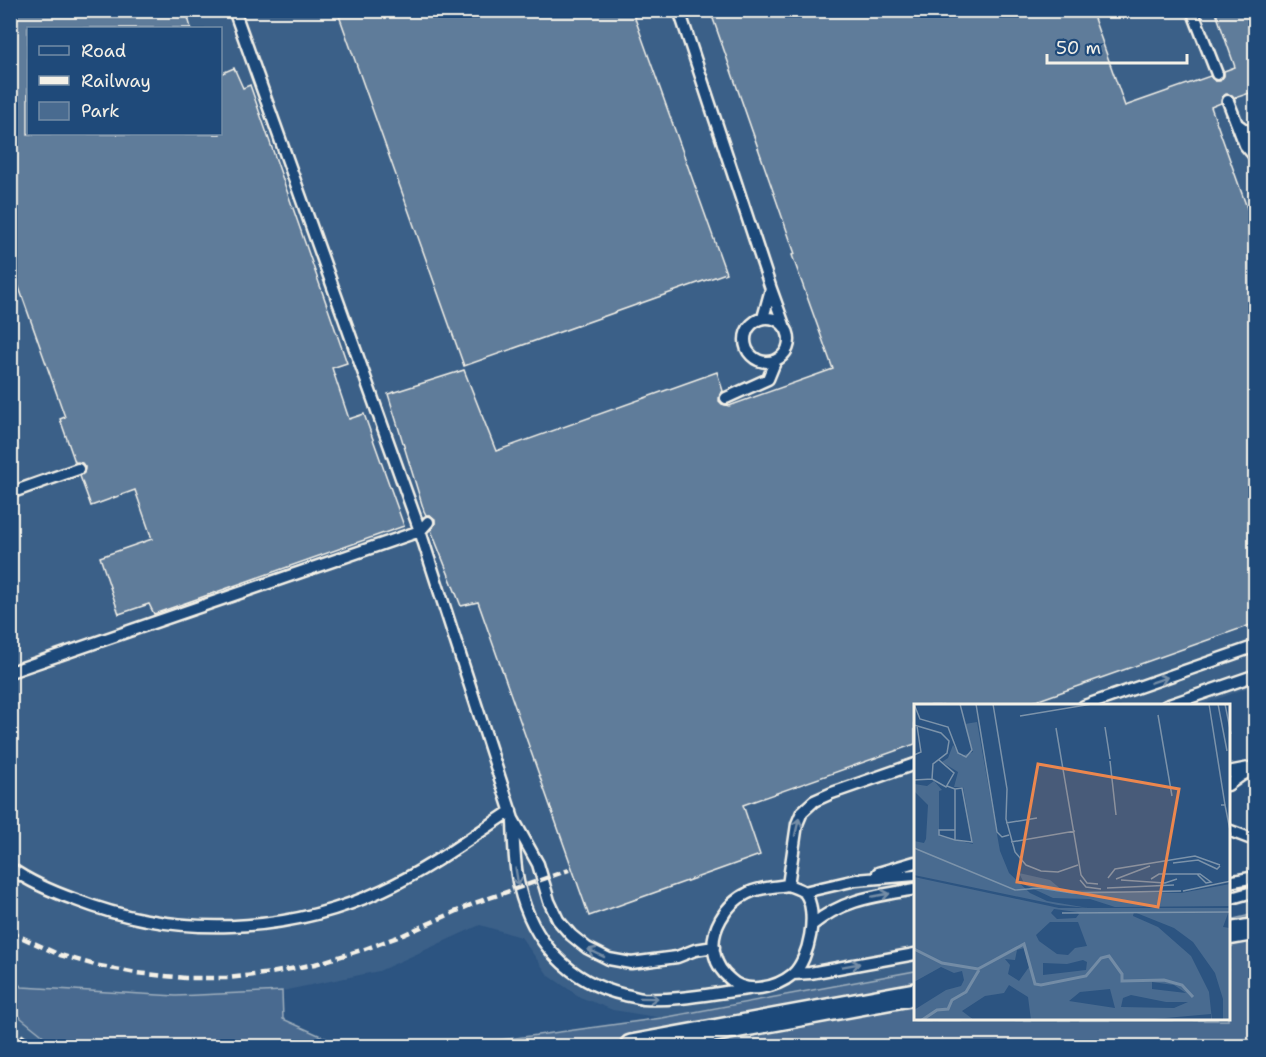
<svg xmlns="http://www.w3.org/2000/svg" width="1266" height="1057" font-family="'Shantell Sans',sans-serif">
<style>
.built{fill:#3b6088;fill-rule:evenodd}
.green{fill:#496b90;stroke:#9eaebc;stroke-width:1.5}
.building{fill:#5e7b9a;stroke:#f4f1e8;stroke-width:1.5}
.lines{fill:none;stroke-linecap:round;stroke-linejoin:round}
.lane-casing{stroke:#f4f1e8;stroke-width:15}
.street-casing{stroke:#f4f1e8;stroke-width:26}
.lane{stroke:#1f4a7a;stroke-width:10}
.street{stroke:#1f4a7a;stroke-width:21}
.rail{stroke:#f4f1e8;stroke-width:4.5;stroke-dasharray:9 4.5;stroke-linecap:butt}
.oneway{stroke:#748da6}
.inset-river{fill:none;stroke:#738ca6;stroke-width:3}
.inset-road{fill:none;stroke:#7c93aa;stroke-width:1.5}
.view{fill:#ec874e;fill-opacity:0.15;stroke:#ec874e;stroke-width:3}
.inset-edge{fill:none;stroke:#f4f1e8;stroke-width:3}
</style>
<rect width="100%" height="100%" fill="#2c5481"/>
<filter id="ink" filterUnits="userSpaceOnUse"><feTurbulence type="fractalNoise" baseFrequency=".0167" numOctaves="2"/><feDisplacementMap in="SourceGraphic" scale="12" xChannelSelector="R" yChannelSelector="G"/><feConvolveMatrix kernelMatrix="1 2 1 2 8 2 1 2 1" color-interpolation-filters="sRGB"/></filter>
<g filter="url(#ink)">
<path class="built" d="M 11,11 L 1255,11 L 1255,685 L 1199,706 L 915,706 L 915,971 L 662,1018 L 613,1010 L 580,997 L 548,975 L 521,937 L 480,925 L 379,971 L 282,991 L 176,996 L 22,987 L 11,977 ZM 28,28 L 220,28 L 220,134 L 28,134 Z
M 11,1010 L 56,1046 L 11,1046 Z"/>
<path class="green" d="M 1255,914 L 1255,1046 L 456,1046 L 662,1018 L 915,971 L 915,1020 L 1228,1020 L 1229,920 Z
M 10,977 L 22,987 L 176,996 L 282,991 L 283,1019 L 343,1046 L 56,1046 L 11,1010 Z"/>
<path class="building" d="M 10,10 L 186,10 L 191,28 L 28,28 L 28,134 L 220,134 L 220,74 L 234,68 L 243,88 L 250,85 L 347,363 L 332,368 L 349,419 L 364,414 L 404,526 L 154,614 L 149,604 L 119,614 L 100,557 L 152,539 L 135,490 L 91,506 L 80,476 L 84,473 L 85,467 L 82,463 L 75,462 L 60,419 L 65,417 L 10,262 Z
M 337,10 L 632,10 L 726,273 L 464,366 Z
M 710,10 L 1091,10 L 1125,106 L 1210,76 L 1215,81 L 1220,81 L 1224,76 L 1224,71 L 1235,67 L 1215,10 L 1256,10 L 1256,91 L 1235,98 L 1232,95 L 1226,94 L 1222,97 L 1221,103 L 1211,107 L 1256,233 L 1256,623 L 1022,706 L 915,706 L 915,744 L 743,805 L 760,855 L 589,916 L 478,602 L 461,606 L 431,530 L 435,524 L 435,519 L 430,515 L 426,515 L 424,511 L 388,394 L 464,370 L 496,451 L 717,372 L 723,391 L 720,394 L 719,401 L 722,404 L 729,406 L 833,369 L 792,255 L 795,254 Z"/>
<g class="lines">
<defs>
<path id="lane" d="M 234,10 L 420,531 L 513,819 L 538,864 L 549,901 L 558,920 L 571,935 L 587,948 L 609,959 L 631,963 L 677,957 L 695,950 L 714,947
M 679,10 L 771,289 L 763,318
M 1192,10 L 1217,74
M 1228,101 L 1245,145 L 1256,158
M 1237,124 L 1256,138
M 771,289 L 784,325
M745 340a22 22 0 1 1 44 0a22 22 0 1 1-44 0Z
M 726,398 L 768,379 L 775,362
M 10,493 L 78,469
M 10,672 L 420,531 L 428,522
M 1084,706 L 1256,646
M 1166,706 L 1256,675
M 1228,772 L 1249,768
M 1228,785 L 1242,775 L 1256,768
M 513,822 C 514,843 514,865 519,886 C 532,941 568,982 625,995 C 631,996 637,998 643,999 C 678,1001 713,993 748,989
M 1228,830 L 1249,838 L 1256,839
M 10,868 C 30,882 53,892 76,900 C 174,938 287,935 383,890 C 428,869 469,839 511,811
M 878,873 L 915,862
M 1228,882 L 1256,877
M 788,885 C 793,887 801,889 805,893 C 819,911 809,960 793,974 C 776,988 746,995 730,979 C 723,973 717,965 715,956 C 708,932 726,903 748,893 C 760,887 776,887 788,885 Z
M 788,885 L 797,824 L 802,812 L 814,801 L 832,793 L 915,764
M 804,892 L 856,880 L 915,875
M 1228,899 L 1256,891
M 812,925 C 843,899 876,896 915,889
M 793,974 L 810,973 L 915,954"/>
<path id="street" d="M 1228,934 L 1256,929
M 631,1046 L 915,994"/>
</defs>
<use href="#lane" class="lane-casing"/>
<use href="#street" class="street-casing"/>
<use href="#lane" class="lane"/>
<use href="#street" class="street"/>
<path class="rail" d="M 10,932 L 60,955 L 95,965 L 136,973 L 185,978 L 228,978 L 271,973 L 315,964 L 365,949 L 403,935 L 475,903 L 569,870
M 10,1027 L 35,1046
M 10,1045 L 12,1046"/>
</g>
<defs><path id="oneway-shaft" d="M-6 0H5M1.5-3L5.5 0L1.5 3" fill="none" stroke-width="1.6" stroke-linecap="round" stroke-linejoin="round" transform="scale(1.5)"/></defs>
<g class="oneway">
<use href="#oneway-shaft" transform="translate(1159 680) rotate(-19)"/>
<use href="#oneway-shaft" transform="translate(797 827) rotate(-77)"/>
<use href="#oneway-shaft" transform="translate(517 877) rotate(81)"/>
<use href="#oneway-shaft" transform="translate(881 895) rotate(-10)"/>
<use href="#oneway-shaft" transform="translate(596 953) rotate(-154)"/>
<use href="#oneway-shaft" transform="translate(851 965) rotate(-10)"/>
<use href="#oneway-shaft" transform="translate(649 998) rotate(1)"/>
</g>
</g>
<g transform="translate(914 704)">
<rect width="316" height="316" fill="#2c5481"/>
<path d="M 63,18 L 86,147 L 95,169 L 116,189 L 133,197 L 174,204 L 144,201 L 0,171 L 0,137 L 10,139 L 12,135 L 14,101 L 0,87 L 0,80 L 13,82 L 20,77 L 28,86 L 25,87 L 25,132 L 59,140 L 49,83 L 40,83 L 44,68 L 28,58 L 34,54 L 39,41 L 47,52 L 59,48 L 51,20 ZM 105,169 L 136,176 L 148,186 L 267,189 L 316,180 L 316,202 L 201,203 L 176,195 L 139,194 L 111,181 ZM 0,173 L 145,204 L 316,204 L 309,223 L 316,224 L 316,316 L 309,316 L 309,295 L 301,269 L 279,238 L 260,224 L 220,208 L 219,212 L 244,223 L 277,252 L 295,288 L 298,316 L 285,316 L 297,315 L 297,310 L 229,316 L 117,316 L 114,293 L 95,281 L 90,289 L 71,292 L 48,307 L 60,316 L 0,316 L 0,306 L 32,286 L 47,282 L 50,276 L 48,267 L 40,269 L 27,263 L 0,278 ZM 140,205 L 163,208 L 165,210 L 162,214 L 143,215 L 137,209 ZM 136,218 L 164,218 L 173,242 L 161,244 L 154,251 L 143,250 L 125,237 L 122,231 ZM 110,244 L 115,263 L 105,277 L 94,270 L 96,261 L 91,255 L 101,256 L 103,246 ZM 169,256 L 173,258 L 172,266 L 129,271 L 129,259 L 153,260 ZM 238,278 L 260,281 L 272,289 L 238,285 ZM 196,285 L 201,304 L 155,297 L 166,288 ZM 217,291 L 252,298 L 274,298 L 260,304 L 207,303 L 209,294 Z" fill="#496b90" fill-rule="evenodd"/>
<path class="inset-river" d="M 0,245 L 28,259 L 64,265 L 110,240 L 121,280 L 127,281 L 172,272 L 187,254 L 195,252 L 208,270 L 208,277 L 250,276 L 268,281 L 279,293M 8,316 L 23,306 L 34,305 L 38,296 L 52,288 L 65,266"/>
<path class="inset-road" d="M 0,0 L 6,15 L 34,23 L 44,49 L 52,53 L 58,46 L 46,0M 62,0 L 83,128 L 88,133 L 95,131M 79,0 L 93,85 L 92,115 L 101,148 L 112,161 L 127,167 L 144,168 L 164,161M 295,0 L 311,101 L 307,101M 304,0 L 313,47M 311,0 L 317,30M 244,11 L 258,92M 106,12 L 178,0M 0,21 L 27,29 L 35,37 L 33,49 L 19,60 L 18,75 L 0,76M 191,23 L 196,55M 142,24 L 167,171 L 173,179 L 184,180M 0,51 L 7,48 L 3,22M 196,57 L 202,111M 18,75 L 32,83 L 40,69 L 25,56M 33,82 L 41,85 L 41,136 L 25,131 L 25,126 L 41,126M 41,85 L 48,84 L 58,138 L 41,136M 311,101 L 317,131M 92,119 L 123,114M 97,138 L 161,127M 0,144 L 101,186 L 126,184 L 158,189 L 267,187M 259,159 L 284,156 L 303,165 L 306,162M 194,174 L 201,165 L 281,152 L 306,161M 202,175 L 236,162M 237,175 L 245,170 L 286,170 L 297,178 L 292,179 L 283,170M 166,176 L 172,183 L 187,185M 207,176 L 251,179 L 263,175M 193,184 L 260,181M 269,187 L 317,177M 148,209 L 317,208"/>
<path class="view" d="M 124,60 L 265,85 L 244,203 L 103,178 Z"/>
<rect width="316" height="316" class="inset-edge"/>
</g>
<rect width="1266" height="1057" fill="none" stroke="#1f4a7a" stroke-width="36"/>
<rect x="18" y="18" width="1230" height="1021" fill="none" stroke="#f4f1e8" stroke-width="2" filter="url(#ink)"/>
<rect x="27" y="27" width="195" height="108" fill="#1f4a7a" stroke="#748da6" stroke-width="1.5"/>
<rect x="39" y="46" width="30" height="9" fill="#1f4a7a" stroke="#748da6" stroke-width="1.5"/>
<text x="81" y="57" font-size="18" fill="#f4f1e8">Road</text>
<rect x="39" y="76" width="30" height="9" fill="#f4f1e8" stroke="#748da6" stroke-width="1.5"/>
<text x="81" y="87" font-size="18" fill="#f4f1e8">Railway</text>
<rect x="39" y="102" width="30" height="18" fill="#496b90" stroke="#748da6" stroke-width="1.5"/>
<text x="81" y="117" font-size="18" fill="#f4f1e8">Park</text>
<path d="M1047 54v9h140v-9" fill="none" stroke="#f4f1e8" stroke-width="3"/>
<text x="1056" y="54" font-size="18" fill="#f4f1e8" stroke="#1f4a7a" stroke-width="4.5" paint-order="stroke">50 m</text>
</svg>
